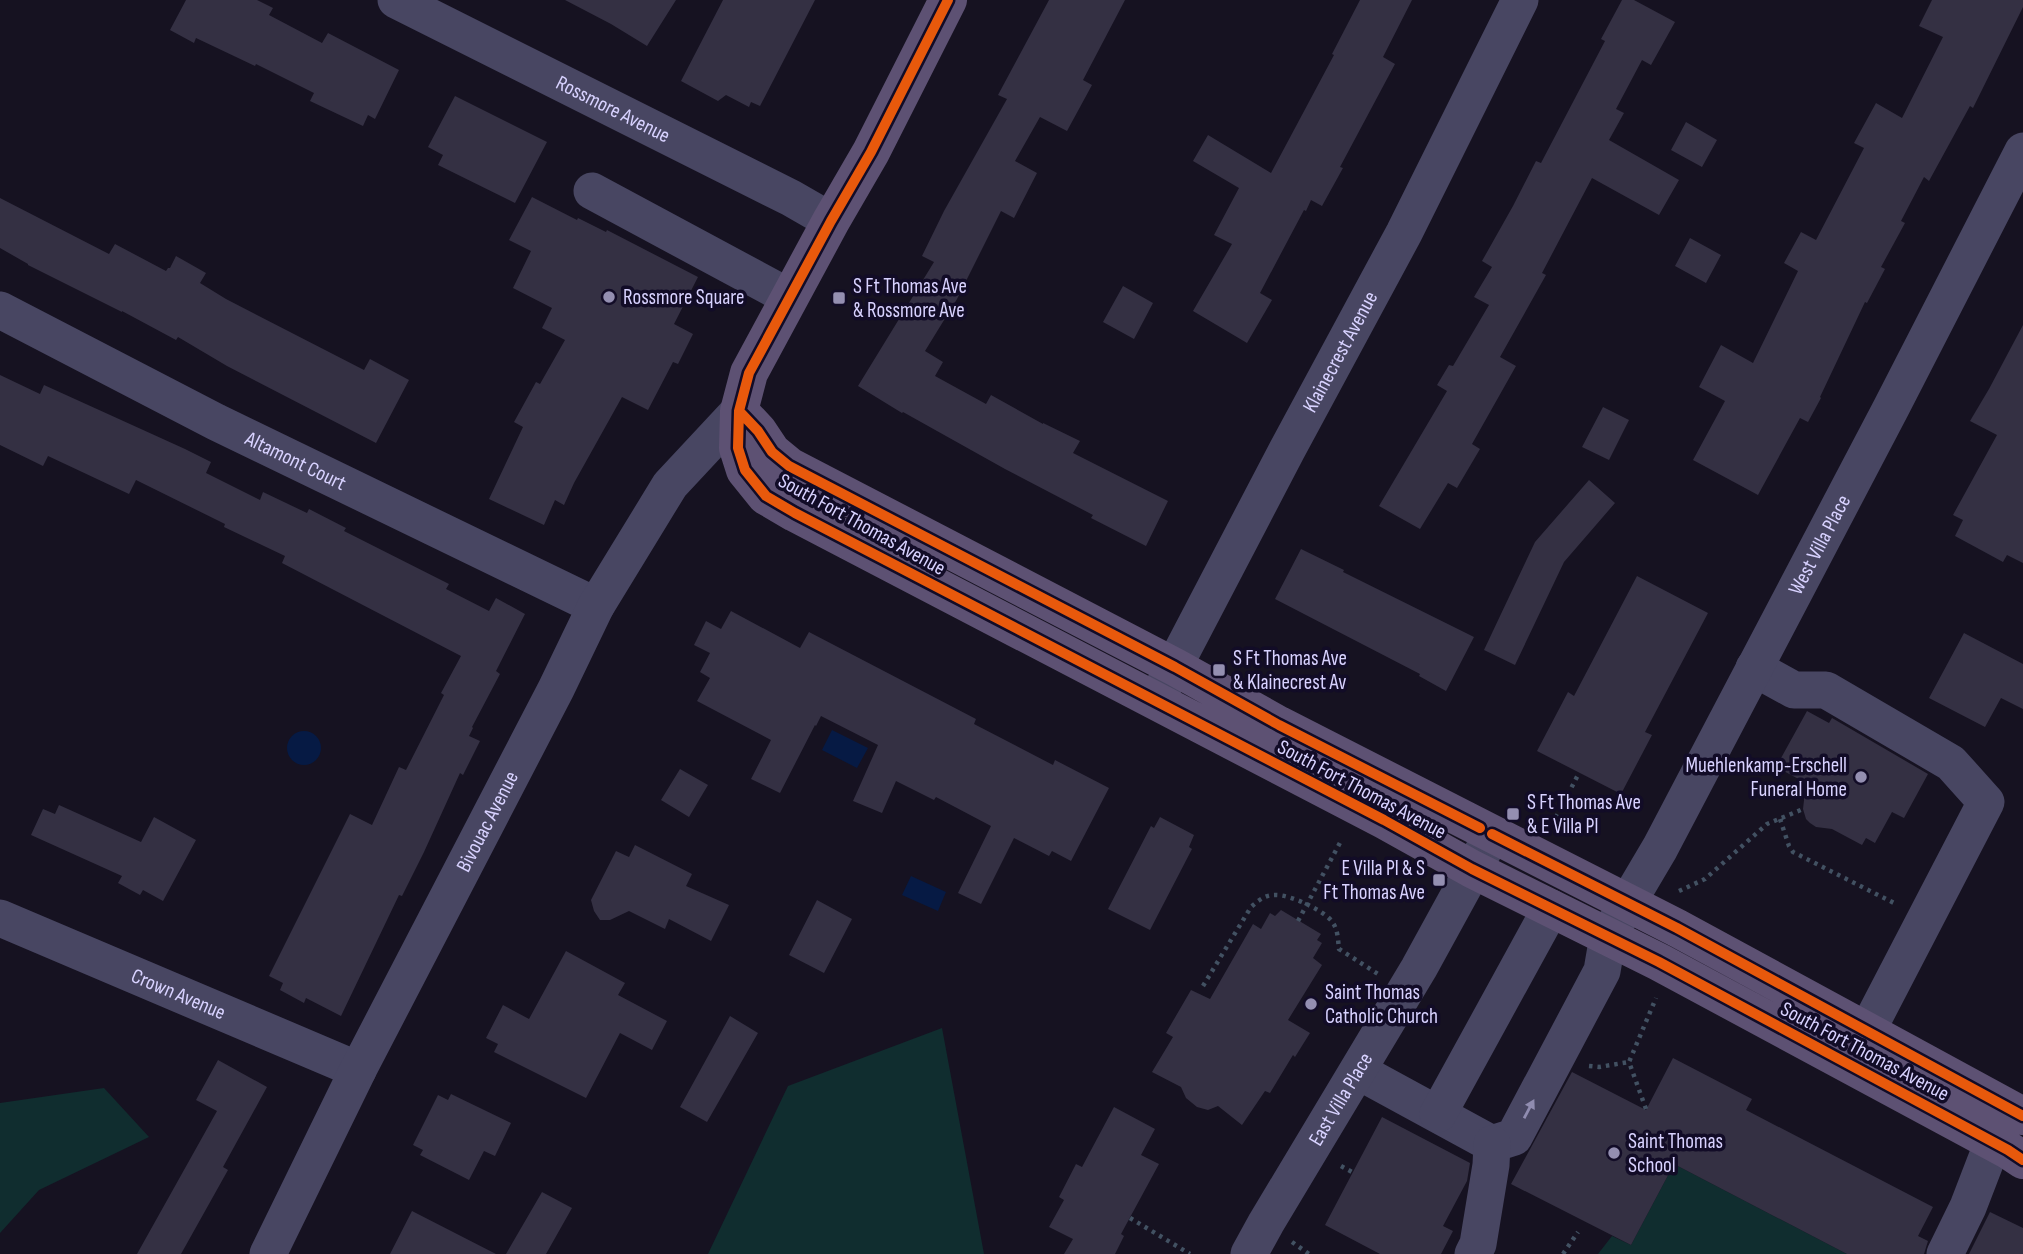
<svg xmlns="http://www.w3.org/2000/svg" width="2023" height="1254" font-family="'Sofia Sans Condensed',sans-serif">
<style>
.green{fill:#102d2f}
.water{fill:#061a44}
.building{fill:#343043}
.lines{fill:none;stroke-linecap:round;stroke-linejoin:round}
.path{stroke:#425162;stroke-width:4.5;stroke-dasharray:3.5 5;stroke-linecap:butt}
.minor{stroke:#484662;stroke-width:37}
.major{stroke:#5d5173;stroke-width:38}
.cycleway-casing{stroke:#120c27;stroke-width:15}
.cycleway{stroke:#e8590c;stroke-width:10}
.oneway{fill:#908cb0}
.poi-dot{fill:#948fb1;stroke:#120c27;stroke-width:2.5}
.labels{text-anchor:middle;stroke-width:7;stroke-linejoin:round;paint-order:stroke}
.street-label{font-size:21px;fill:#d8d2ff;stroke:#120c27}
.poi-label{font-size:21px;fill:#d8d2ff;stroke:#120c27;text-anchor:start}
</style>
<rect width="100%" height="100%" fill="#161221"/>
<path class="green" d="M 942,1028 L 984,1254 L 708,1254 L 788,1086 Z
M 104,1088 L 149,1137 L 39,1190 L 0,1233 L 0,1103 Z
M 1674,1164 L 1847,1254 L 1598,1254 L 1612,1236 L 1631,1245 Z"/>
<path class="water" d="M 832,730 L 868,748 L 857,768 L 822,750 Z
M287 748a17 17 0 1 1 34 0a17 17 0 1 1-34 0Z
M 911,876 L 946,892 L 938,911 L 902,895 Z"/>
<path class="building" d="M 186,0 L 257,0 L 273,8 L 269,15 L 322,43 L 328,33 L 399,70 L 375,119 L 368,115 L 363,126 L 310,101 L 314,93 L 256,64 L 255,66 L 196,38 L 194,43 L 170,30 Z
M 565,0 L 676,0 L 647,46 L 611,24 Z
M 723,0 L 815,0 L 760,106 L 751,102 L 749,107 L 726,95 L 718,101 L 681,81 Z
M 1049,0 L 1125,0 L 1083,80 L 1092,85 L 1067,131 L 1040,117 L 1015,161 L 1037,173 L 1014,218 L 1001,211 L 957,299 L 925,351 L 943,362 L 935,376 L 986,404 L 991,395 L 1043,424 L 1043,423 L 1080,441 L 1073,453 L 1168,501 L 1146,546 L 1091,518 L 1093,515 L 1005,469 L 903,412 L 902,413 L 858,386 L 934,262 L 922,256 L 944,211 L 1007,99 L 998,95 Z
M 1360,0 L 1412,0 L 1383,57 L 1395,64 L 1340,167 L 1343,168 L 1322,206 L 1311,200 L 1306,211 L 1304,210 L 1260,293 L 1272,300 L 1247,343 L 1193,311 L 1232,244 L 1214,235 L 1239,188 L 1193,161 L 1208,135 L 1271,173 L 1334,55 L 1332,54 Z
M 1622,0 L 1634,0 L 1675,22 L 1651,65 L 1642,60 L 1616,109 L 1624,113 L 1609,140 L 1679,180 L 1659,215 L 1592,178 L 1542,273 L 1546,275 L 1500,357 L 1516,366 L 1472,444 L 1480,449 L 1457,488 L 1448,483 L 1420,529 L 1379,506 L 1447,391 L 1437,385 L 1449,365 L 1453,366 L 1489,305 L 1474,297 L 1492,267 L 1482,261 L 1513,206 L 1536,161 L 1541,163 L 1605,41 L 1601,39 Z
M 1932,0 L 2023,0 L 2023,7 L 1973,108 L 1970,106 L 1929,181 L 1924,177 L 1901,221 L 1905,223 L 1881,267 L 1885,269 L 1867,303 L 1865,302 L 1820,397 L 1821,398 L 1808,422 L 1800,418 L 1758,495 L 1693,460 L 1725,401 L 1699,387 L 1721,345 L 1753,363 L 1798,271 L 1784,263 L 1801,232 L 1816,240 L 1864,148 L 1854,143 L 1876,103 L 1902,118 L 1943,37 L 1919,26 Z
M 455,96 L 547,142 L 515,203 L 438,165 L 443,155 L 428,147 Z
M 1686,122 L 1717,140 L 1702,167 L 1671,150 Z
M 532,197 L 577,220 L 578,218 L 606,232 L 607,230 L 698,277 L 674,324 L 693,334 L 678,364 L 673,362 L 648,410 L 622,397 L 574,483 L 564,505 L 555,500 L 544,525 L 489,499 L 523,427 L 514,422 L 536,382 L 540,384 L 565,340 L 542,328 L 552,308 L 513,288 L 531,251 L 509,240 Z
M 0,198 L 109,254 L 115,244 L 166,271 L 168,268 L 170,268 L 176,256 L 206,273 L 200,283 L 226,299 L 364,370 L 370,359 L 409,380 L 376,443 L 227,366 L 178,337 L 176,340 L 122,311 L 122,312 L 28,265 L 28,264 L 0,248 Z
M 1690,238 L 1721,255 L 1706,283 L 1675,266 Z
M 1123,286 L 1153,303 L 1134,339 L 1103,322 Z
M 2023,325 L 2023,563 L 2007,555 L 2003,562 L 1955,536 L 1963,520 L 1953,515 L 1997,435 L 1970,421 L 1989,389 Z
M 0,375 L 40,394 L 44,385 L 185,449 L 211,462 L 206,473 L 260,500 L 263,492 L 307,513 L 309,509 L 346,528 L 344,531 L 449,584 L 446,589 L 489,611 L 496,598 L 525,614 L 496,671 L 500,674 L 472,727 L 473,728 L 469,736 L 480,741 L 463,775 L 460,773 L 424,852 L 402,896 L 399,895 L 341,1016 L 306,998 L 304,1003 L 280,990 L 283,983 L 269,976 L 350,814 L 372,825 L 399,767 L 406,770 L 444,695 L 441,693 L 461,656 L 282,563 L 285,556 L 224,527 L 225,524 L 136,480 L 129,494 L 48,456 L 43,466 L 0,445 Z
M 1603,407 L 1629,420 L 1609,460 L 1582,447 Z
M 1589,480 L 1615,503 L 1564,562 L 1515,665 L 1484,650 L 1535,542 Z
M 1301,549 L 1344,570 L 1343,572 L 1474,637 L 1446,691 L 1419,676 L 1420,674 L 1275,599 Z
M 1637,576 L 1708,613 L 1645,732 L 1652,735 L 1621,794 L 1537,751 L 1568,692 L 1574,696 Z
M 731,611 L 800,648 L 809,632 L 976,719 L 974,724 L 1053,765 L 1055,760 L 1109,788 L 1071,861 L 1052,851 L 1049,856 L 1014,838 L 981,904 L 958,893 L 991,826 L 936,797 L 934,800 L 896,781 L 882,813 L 853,801 L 878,745 L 821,716 L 816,726 L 815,725 L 780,793 L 751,779 L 771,740 L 697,701 L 710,678 L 700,672 L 710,653 L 694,645 L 706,621 L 721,629 Z
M 1964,633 L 2023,664 L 2023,709 L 2001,698 L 1985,727 L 1929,698 Z
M 1807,711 L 1829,723 L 1832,718 L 1928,774 L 1904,818 L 1892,812 L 1875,843 L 1866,838 L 1862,845 L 1832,829 L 1816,827 L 1810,823 L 1806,819 L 1803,809 L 1806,783 L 1776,767 Z
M 680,769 L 708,785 L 689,817 L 661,800 Z
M 59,805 L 141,842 L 154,817 L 196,840 L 163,901 L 143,890 L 140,895 L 118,883 L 122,876 L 31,835 L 43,809 L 55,814 Z
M 1160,817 L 1194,835 L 1189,847 L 1192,849 L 1150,930 L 1108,909 L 1151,826 L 1154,828 Z
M 635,845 L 692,874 L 686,886 L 729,905 L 711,941 L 669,919 L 665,929 L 629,911 L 610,920 L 600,920 L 594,911 L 591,900 L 616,851 L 629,857 Z
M 817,900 L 852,919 L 824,973 L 789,955 Z
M 1281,910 L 1321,934 L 1317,940 L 1322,943 L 1313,958 L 1322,965 L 1288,1020 L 1310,1033 L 1295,1057 L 1293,1055 L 1270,1093 L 1265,1091 L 1242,1125 L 1218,1106 L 1208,1110 L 1197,1107 L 1186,1098 L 1181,1087 L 1152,1072 L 1173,1037 L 1166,1033 L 1191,990 L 1210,999 L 1253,924 L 1261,929 L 1270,913 L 1275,916 Z
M 566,951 L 625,983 L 618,995 L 667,1021 L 652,1050 L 620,1033 L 586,1098 L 494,1052 L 498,1044 L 486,1038 L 503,1005 L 529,1019 Z
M 730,1016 L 758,1033 L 707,1122 L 680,1107 Z
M 1673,1058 L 1752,1099 L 1746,1110 L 1933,1207 L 1918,1236 L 1928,1241 L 1924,1254 L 1847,1254 L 1674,1164 L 1631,1245 L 1511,1184 L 1572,1072 L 1646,1110 Z
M 218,1060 L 267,1087 L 223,1167 L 228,1170 L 181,1254 L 137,1254 L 217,1111 L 196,1100 Z
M 451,1094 L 511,1123 L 495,1156 L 484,1151 L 469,1180 L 420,1155 L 423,1150 L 413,1145 L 438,1095 L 448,1100 Z
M 1114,1107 L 1155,1129 L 1141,1155 L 1159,1164 L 1121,1234 L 1124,1236 L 1115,1254 L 1064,1254 L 1073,1239 L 1049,1227 L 1064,1200 L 1059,1197 L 1076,1164 L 1082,1167 Z
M 1382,1117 L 1470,1163 L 1467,1181 L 1443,1226 L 1453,1231 L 1441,1254 L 1380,1254 L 1325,1225 Z
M 542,1192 L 572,1208 L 546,1254 L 506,1254 Z
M 412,1211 L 496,1254 L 390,1254 Z
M 1990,1212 L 2023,1228 L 2023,1254 L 1969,1254 Z"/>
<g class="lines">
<path class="path" d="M 1780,819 L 1789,846 L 1793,852 L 1894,903
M 1552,825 L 1579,773
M 1679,891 L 1705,879 L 1767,824 L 1803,809
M 1298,921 L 1342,839
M 1203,986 L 1251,907 C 1259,900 1265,895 1275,895 C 1289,894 1326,911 1333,923 C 1338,930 1338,941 1339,949 L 1378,974
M 1589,1066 L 1599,1067 L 1629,1062
M 1646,1109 L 1629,1062 L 1656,998
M 1341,1166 L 1352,1172
M 1130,1218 L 1190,1254
M 1292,1242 L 1309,1254
M 1563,1254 L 1578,1232"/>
<g class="minor">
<path id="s1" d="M 396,0 L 791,198 L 831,221"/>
<path d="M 592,191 L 789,297"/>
<path id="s2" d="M 0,310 L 216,422 L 596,606"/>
<path d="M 1754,668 L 1794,690 L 1826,690 L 1951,763 L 1986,802 L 1853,1058"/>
<path id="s3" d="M 1159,695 L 1287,450 L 1404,233 L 1520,0"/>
<path id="s4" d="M 0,918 L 358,1070"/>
<path id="s5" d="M 1358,1071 L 1492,1144 L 1514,1137 L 1602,971 L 1608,936 L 1660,848 L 1891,408 L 2023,151"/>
<path d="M 1438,1114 L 1551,908"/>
<path id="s6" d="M 268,1254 L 358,1070 L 556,689 L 596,606 L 670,485 L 739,411"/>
<path id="s7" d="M 1249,1254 L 1266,1223 L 1419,968 L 1487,844"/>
<path d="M 1473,1254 L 1478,1244 L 1491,1165 L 1492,1144"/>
<path d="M 1945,1254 L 1968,1207 L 1993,1142"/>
</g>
<path class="major" d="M 948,0 L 871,152 L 831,221 L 749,373 L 739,411 L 738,448 L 745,470 L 766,496 L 795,513 L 1384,820 L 1472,869 L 1659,962 L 2008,1150 L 2023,1160
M 739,411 L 758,431 L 772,452 L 789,466 L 1175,667 L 1279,725 L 1677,928 L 2023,1116"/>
<defs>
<path id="cycleway" d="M 948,0 L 871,152 L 831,221 L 749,373 L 739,411 L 738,448 L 745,470 L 766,496 L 795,513 L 1384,820 L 1472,869 L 1659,962 L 2008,1150 L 2023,1160
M 739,411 L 758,431 L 772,452 L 789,466 L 1175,667 L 1279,725 L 1480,828
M 1492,834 L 1677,928 L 2023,1116"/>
</defs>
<use href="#cycleway" class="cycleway-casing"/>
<use href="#cycleway" class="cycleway"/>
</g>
<defs><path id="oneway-solid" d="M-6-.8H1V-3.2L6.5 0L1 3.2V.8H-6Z" transform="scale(1.75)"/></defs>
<use class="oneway" href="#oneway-solid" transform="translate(1529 1109) rotate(-62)"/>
<g class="poi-dot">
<circle cx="609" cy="297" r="7"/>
<rect x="832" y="291" width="14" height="14" rx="3.5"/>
<rect x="1212" y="663" width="14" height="14" rx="3.5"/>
<circle cx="1861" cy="777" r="7"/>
<rect x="1506" y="807" width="14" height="14" rx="3.5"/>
<rect x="1432" y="873" width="14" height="14" rx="3.5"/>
<circle cx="1311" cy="1004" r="7"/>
<circle cx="1614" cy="1153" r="7"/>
</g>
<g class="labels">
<g class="street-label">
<text dy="7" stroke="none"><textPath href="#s1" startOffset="243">Rossmore Avenue</textPath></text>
<text dy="7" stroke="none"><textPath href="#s3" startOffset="388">Klainecrest Avenue</textPath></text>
<text dy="7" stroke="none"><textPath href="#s2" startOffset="332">Altamont Court</textPath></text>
<text transform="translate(862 524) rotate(29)" y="7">South Fort Thomas Avenue</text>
<text dy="7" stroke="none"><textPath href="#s5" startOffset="844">West Villa Place</textPath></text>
<text transform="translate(1362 789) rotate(28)" y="7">South Fort Thomas Avenue</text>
<text dy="7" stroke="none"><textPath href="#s6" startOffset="485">Bivouac Avenue</textPath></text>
<text dy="7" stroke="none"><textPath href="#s4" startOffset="194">Crown Avenue</textPath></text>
<text transform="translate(1865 1051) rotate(28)" y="7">South Fort Thomas Avenue</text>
<text dy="7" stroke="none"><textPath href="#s7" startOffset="180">East Villa Place</textPath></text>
</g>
<g class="poi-label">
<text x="853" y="293">S Ft Thomas Ave<tspan x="853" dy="24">&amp; Rossmore Ave</tspan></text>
<text x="623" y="304">Rossmore Square</text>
<text x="1233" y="665">S Ft Thomas Ave<tspan x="1233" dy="24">&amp; Klainecrest Av</tspan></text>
<text x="1847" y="772" text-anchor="end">Muehlenkamp-Erschell<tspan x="1847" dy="24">Funeral Home</tspan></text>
<text x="1527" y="809">S Ft Thomas Ave<tspan x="1527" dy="24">&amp; E Villa Pl</tspan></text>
<text x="1425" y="875" text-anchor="end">E Villa Pl &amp; S<tspan x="1425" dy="24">Ft Thomas Ave</tspan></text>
<text x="1325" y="999">Saint Thomas<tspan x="1325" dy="24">Catholic Church</tspan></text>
<text x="1628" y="1148">Saint Thomas<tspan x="1628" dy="24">School</tspan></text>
</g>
</g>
</svg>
